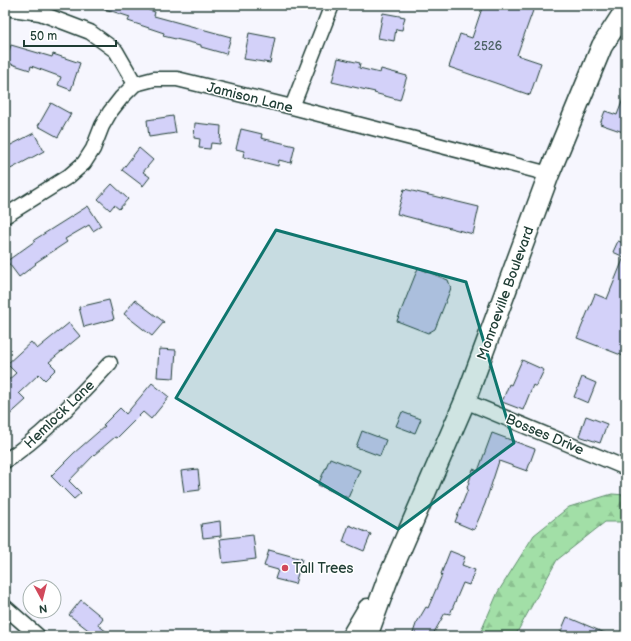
<svg xmlns="http://www.w3.org/2000/svg" width="631" height="641" font-family="'Balsamiq Sans',sans-serif">
<style>
.forest{fill:url(#forest-firs);stroke:#608e6e}
.building{fill:#d3d1f9;stroke:#1f3d34}
.lines{fill:none;stroke-linecap:round;stroke-linejoin:round}
.minor-casing{stroke:#1f3d34;stroke-width:17}
.secondary-casing{stroke:#1f3d34;stroke-width:23}
.minor{stroke:#fff;stroke-width:14}
.secondary{stroke:#fff;stroke-width:20}
.marked{fill:#0f766e;fill-opacity:0.2;stroke:#0f766e;stroke-width:3;stroke-linejoin:round}
.poi-dot{fill:#d1495b;stroke:#fff;stroke-width:1.5}
.labels{text-anchor:middle;stroke-width:3;stroke-linejoin:round;paint-order:stroke}
.number-label{font-size:12px;fill:#4c6265}
.street-label{font-size:14px;fill:#1f3d34;stroke:#fff}
.poi-label{font-size:14px;fill:#1f3d34;stroke:#fff;text-anchor:start}
</style>
<defs>
<pattern id="forest-firs" width="22" height="20" patternUnits="userSpaceOnUse"><rect width="22" height="20" fill="#a2dfa7"/><path d="M5 1l3.5 6h-7zM16 11l3.5 6h-7z" fill="#8bc090"/></pattern>
</defs>
<rect width="100%" height="100%" fill="#f6f6fe"/>
<filter id="ink" filterUnits="userSpaceOnUse"><feTurbulence type="fractalNoise" baseFrequency=".025" numOctaves="2"/><feDisplacementMap in="SourceGraphic" scale="8" xChannelSelector="R" yChannelSelector="G"/><feConvolveMatrix kernelMatrix="1 2 1 2 8 2 1 2 1" color-interpolation-filters="sRGB"/></filter>
<g filter="url(#ink)">
<path class="forest" d="M 612,494 L 626,495 L 626,522 L 605,522 L 557,560 L 515,636 L 479,636 L 498,592 L 534,535 L 569,507 Z"/>
<path class="building" d="M 99,5 L 134,5 L 155,12 L 154,16 L 231,37 L 226,54 L 201,47 L 201,45 L 163,36 L 164,33 L 128,21 L 130,17 L 99,7 Z
M 483,5 L 535,5 L 517,55 L 541,63 L 530,95 L 449,67 L 460,34 L 472,38 Z
M 383,13 L 405,17 L 402,30 L 396,29 L 394,41 L 378,38 Z
M 249,33 L 275,38 L 270,63 L 244,59 Z
M 11,45 L 52,57 L 53,54 L 80,63 L 71,90 L 58,85 L 61,77 L 31,66 L 30,70 L 5,62 Z
M 338,58 L 360,63 L 359,68 L 380,73 L 381,69 L 407,76 L 400,100 L 374,93 L 375,92 L 332,82 Z
M 625,94 L 626,94 L 626,133 L 600,124 L 605,111 L 617,115 Z
M 51,103 L 71,114 L 58,137 L 38,126 Z
M 173,116 L 176,133 L 149,137 L 147,120 Z
M 195,123 L 221,126 L 220,144 L 211,143 L 210,149 L 199,148 L 200,139 L 194,138 Z
M 241,129 L 262,134 L 261,138 L 295,146 L 291,163 L 279,160 L 278,166 L 243,157 L 244,151 L 236,149 Z
M 34,133 L 44,151 L 5,172 L 5,148 Z
M 139,148 L 153,160 L 143,172 L 150,177 L 143,186 L 122,170 Z
M 112,184 L 128,199 L 119,209 L 114,205 L 110,210 L 98,199 Z
M 404,189 L 479,207 L 473,234 L 397,214 Z
M 88,206 L 101,226 L 93,231 L 89,225 L 65,239 L 67,242 L 35,263 L 36,264 L 19,277 L 7,261 L 35,241 L 34,240 Z
M 618,241 L 626,244 L 626,357 L 577,338 L 595,294 L 607,299 L 624,257 L 613,252 Z
M 418,268 L 448,280 L 451,288 L 435,329 L 428,333 L 397,321 Z
M 109,300 L 114,319 L 84,327 L 79,307 Z
M 135,300 L 164,322 L 152,336 L 124,314 Z
M 69,323 L 80,336 L 49,362 L 56,369 L 45,380 L 39,374 L 19,393 L 26,400 L 5,419 L 5,383 L 16,373 L 7,364 L 31,342 L 37,349 Z
M 159,349 L 176,350 L 174,378 L 157,377 Z
M 522,360 L 544,370 L 536,387 L 533,385 L 523,410 L 502,402 L 509,384 L 511,385 Z
M 582,377 L 596,383 L 588,403 L 574,397 Z
M 152,383 L 169,397 L 151,419 L 143,412 L 117,438 L 115,437 L 94,455 L 69,481 L 81,493 L 74,499 L 51,476 L 74,453 L 105,426 L 103,425 L 120,408 L 126,414 Z
M 402,412 L 421,419 L 415,433 L 396,426 Z
M 586,416 L 607,424 L 600,443 L 579,436 Z
M 362,431 L 386,440 L 380,456 L 356,447 Z
M 492,433 L 535,449 L 527,471 L 499,461 L 485,504 L 474,530 L 455,522 L 468,489 L 467,488 L 473,469 L 478,471 Z
M 330,458 L 360,470 L 348,498 L 318,485 Z
M 198,469 L 200,490 L 184,492 L 181,471 Z
M 220,521 L 221,536 L 203,538 L 201,524 Z
M 349,525 L 371,534 L 364,551 L 343,542 Z
M 253,535 L 256,559 L 223,563 L 220,539 Z
M 269,550 L 302,559 L 295,584 L 275,579 L 278,570 L 264,566 Z
M 450,551 L 465,557 L 462,565 L 475,570 L 469,585 L 463,583 L 450,614 L 445,613 L 432,636 L 412,636 L 416,624 L 426,607 L 428,608 L 442,575 L 441,574 Z
M 81,600 L 103,618 L 98,625 L 112,636 L 96,636 L 69,615 Z
M 567,617 L 612,636 L 559,636 Z"/>
<g class="lines">
<defs>
<path id="minor" d="M 5,8 L 40,13 L 90,32 L 116,51 L 135,84
M 292,107 L 332,5
M 5,216 L 69,176 L 84,163 L 93,149 L 102,126 L 110,112 L 121,98 L 135,84 L 154,79 L 177,79 L 292,107 L 549,174
M 465,401 L 626,468
M 5,461 C 45,435 77,398 110,363
M 5,607 L 38,636"/>
<path id="secondary" d="M 352,636 L 368,609
M 367,636 L 387,581 L 465,401 L 549,174 L 602,46 L 626,9"/>
</defs>
<use href="#minor" class="minor-casing"/>
<use href="#secondary" class="secondary-casing"/>
<use href="#minor" class="minor"/>
<use href="#secondary" class="secondary"/>
</g>
</g>
<path class="marked" d="M 276,230 L 466,282 L 514,443 L 398,529 L 176,398 Z"/>
<circle class="poi-dot" cx="285" cy="568" r="4"/>
<g class="labels">
<g class="number-label">
<text x="488" y="50">2526</text>
</g>
<g class="street-label">
<text transform="translate(250 97) rotate(14)" y="5">Jamison Lane</text>
<text transform="translate(505 293) rotate(-70)" y="5">Monroeville Boulevard</text>
<text transform="translate(59 414) rotate(-44)" y="5">Hemlock Lane</text>
<text transform="translate(545 434) rotate(23)" y="5">Bosses Drive</text>
</g>
<g class="poi-label">
<text x="293" y="573">Tall Trees</text>
</g>
</g>
<rect width="631" height="641" fill="none" stroke="#fff" stroke-width="20"/>
<rect x="10" y="10" width="611" height="621" fill="none" stroke="#1f3d34" stroke-width="1.5" filter="url(#ink)"/>
<g transform="translate(42 599) rotate(173)"><circle r="19" fill="#ffffff" stroke="#a5b1ae"/>
<path d="M0-3L7 15L0 10L-7 15Z" fill="#d1495b"/>
<text y="-6" font-size="11" font-weight="bold" text-anchor="middle" fill="#1f3d34">N</text>
</g>
<path d="M24 40v6h92v-6" fill="none" stroke="#1f3d34" stroke-width="2"/>
<text x="30" y="40" font-size="12" fill="#1f3d34" stroke="#ffffff" stroke-width="3" paint-order="stroke">50 m</text>
</svg>
